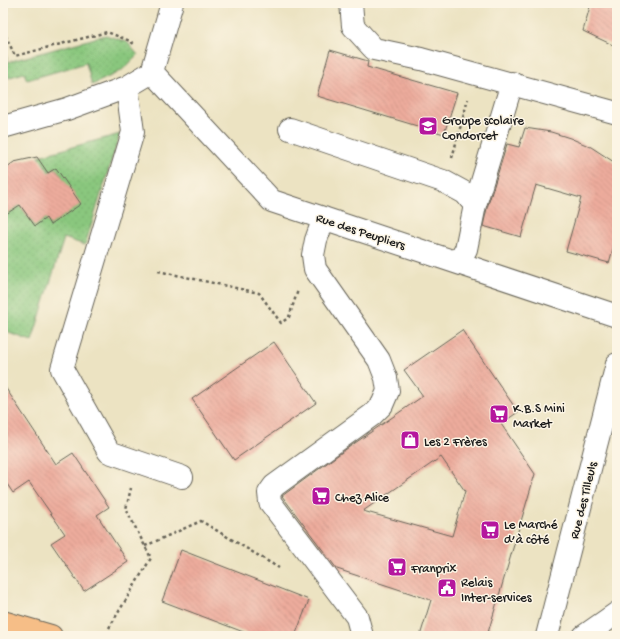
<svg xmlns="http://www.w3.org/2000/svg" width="620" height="639" font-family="'Gochi Hand',sans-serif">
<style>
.grass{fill:url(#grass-dots);stroke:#53724d}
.building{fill:url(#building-back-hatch);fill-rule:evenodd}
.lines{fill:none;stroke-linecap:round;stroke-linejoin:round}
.minor-casing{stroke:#656256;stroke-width:24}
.major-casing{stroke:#656256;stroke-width:24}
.path{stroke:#656256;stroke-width:2.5;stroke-dasharray:3 3;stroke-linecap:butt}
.minor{stroke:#fff;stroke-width:22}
.major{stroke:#f6be87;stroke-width:22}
.labels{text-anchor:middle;stroke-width:3;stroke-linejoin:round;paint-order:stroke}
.poi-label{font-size:13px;fill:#1c1c1c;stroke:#fcf5e5;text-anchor:start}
.street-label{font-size:13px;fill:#1c1c1c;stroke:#fcf5e5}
</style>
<defs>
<pattern id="grass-dots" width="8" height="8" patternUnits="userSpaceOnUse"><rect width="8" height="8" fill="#8ac77e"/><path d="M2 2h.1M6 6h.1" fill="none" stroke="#76aa6c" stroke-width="1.8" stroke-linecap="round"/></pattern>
<pattern id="building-back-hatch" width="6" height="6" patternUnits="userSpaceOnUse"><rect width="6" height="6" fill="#edac9c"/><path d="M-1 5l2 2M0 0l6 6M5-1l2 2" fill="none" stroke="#cb9386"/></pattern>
</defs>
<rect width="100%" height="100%" fill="#fcf5e5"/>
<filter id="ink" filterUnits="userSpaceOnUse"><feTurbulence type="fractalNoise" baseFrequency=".025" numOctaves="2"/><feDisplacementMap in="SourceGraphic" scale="8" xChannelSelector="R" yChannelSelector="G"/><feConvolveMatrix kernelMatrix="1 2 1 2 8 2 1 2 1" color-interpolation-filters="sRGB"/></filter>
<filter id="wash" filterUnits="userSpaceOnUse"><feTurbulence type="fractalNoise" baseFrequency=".012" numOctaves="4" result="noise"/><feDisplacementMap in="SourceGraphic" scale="16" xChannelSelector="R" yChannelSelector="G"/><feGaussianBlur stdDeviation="0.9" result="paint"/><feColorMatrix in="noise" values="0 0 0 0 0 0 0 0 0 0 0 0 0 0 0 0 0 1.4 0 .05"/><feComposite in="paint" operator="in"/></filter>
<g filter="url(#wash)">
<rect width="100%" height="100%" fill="#ece3c2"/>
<path class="grass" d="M 106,35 L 127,42 L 138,55 L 121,71 L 92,85 L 86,63 L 27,80 L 24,73 L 3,79 L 3,45 L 8,62 Z
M 120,134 L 85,245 L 64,238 L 32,341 L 3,331 L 3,216 L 20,205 L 35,226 L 46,218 L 50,225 L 80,204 L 56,168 L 49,172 L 39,156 Z"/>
<g id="blocks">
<path class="building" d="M 591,3 L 617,3 L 617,47 L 583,31 Z
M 330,50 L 368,61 L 367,67 L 457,93 L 444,134 L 317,96 Z
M 525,128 L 551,132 L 570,138 L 591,147 L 617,164 L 617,235 L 609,263 L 566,251 L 581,198 L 536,185 L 521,237 L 483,226 L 487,208 L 507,144 L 519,147 Z
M 37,157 L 48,173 L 56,168 L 81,204 L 50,225 L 46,218 L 35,226 L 20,205 L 3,216 L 3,170 L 14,162 Z
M 462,330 L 518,412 L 501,424 L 535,474 L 487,636 L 420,636 L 431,600 L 337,569 L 282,496 L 342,452 L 423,396 L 404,370 ZM 441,457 L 465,491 L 452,536 L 363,511 Z
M 274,342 L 316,403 L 234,460 L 192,399 Z
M 3,384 L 56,464 L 73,453 L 109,507 L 97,515 L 128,562 L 84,591 L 51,543 L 65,534 L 29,482 L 13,493 L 3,478 Z
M 181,550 L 309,600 L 295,636 L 254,636 L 162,601 Z"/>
</g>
</g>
<g filter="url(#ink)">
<use href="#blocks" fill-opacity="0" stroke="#656256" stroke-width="1"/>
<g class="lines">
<defs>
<path id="minor" d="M 351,3 L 353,26 L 374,49 L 421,59 L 617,113
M 152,72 L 272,201 L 617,316
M 127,87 L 133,132 L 62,369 L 109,452 L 182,477
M 3,127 L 67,109 L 127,87 L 152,72 L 172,3
M 290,129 L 443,181 L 465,193 L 475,205 L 466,249 L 459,262
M 475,205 L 512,83
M 324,218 L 316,240 L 313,255 L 315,269 L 379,360 L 386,378 L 388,391 L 382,405 L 372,415 L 274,486 L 269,493 L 270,502 L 357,617 L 362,636
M 547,636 L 617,364
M 584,636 L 617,613"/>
<path id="major" d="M 3,622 L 51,636"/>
</defs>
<use href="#minor" class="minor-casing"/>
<use href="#major" class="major-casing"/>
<path class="path" d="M 3,30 L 15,56 L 107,32 L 130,41 L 134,44
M 452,158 L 468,99
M 158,271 L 259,293 L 281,323 L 289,317 L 298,290
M 145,546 L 201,521 L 279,568
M 109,628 L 151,558 L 126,509 L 131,488"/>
<use href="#minor" class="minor"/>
<use href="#major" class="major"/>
</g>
</g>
<defs>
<symbol id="school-square" viewBox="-11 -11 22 22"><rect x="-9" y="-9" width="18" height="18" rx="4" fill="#b5179e" stroke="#fcf5e5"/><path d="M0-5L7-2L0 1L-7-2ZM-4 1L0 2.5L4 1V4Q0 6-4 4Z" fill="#fff"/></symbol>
<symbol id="supermarket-square" viewBox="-11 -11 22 22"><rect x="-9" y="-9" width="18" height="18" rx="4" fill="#b5179e" stroke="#fcf5e5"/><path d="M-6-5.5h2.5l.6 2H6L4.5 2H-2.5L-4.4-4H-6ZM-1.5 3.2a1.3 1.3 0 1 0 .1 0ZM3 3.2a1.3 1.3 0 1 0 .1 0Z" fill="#fff"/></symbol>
<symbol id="shop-square" viewBox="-11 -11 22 22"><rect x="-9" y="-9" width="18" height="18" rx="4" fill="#b5179e" stroke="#fcf5e5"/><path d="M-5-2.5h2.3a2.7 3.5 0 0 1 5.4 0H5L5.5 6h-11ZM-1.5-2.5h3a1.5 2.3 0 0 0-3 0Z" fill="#fff"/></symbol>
<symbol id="civic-square" viewBox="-11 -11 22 22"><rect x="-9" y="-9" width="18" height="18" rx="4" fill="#b5179e" stroke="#fcf5e5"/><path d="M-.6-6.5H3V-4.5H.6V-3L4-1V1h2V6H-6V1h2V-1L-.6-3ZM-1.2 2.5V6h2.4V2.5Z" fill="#fff"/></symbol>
</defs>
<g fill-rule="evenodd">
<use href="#school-square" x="417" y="115" width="22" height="22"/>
<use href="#supermarket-square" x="488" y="403" width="22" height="22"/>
<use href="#shop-square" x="399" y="429" width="22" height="22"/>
<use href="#supermarket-square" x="310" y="485" width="22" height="22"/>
<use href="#supermarket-square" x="479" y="519" width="22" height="22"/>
<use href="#supermarket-square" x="386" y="556" width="22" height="22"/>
<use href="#civic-square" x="436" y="577" width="22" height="22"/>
</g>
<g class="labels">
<g class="poi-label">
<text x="442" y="124">Groupe scolaire<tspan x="442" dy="15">Condorcet</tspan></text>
<text x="513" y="412">K.B.S Mini<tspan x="513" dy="15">Market</tspan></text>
<text x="424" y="445">Les 2 Frères</text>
<text x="335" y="501">Chez Alice</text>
<text x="504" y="528">Le Marché<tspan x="504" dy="15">d’à côté</tspan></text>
<text x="411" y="572">Franprix</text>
<text x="461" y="586">Relais<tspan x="461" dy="15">Inter-services</tspan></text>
</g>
<g class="street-label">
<text transform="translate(361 230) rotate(18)" y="5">Rue des Peupliers</text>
<text transform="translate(582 500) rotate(-76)" y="5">Rue des Tilleuls</text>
</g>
</g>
<rect width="620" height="639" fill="none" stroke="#fcf5e5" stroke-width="16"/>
</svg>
